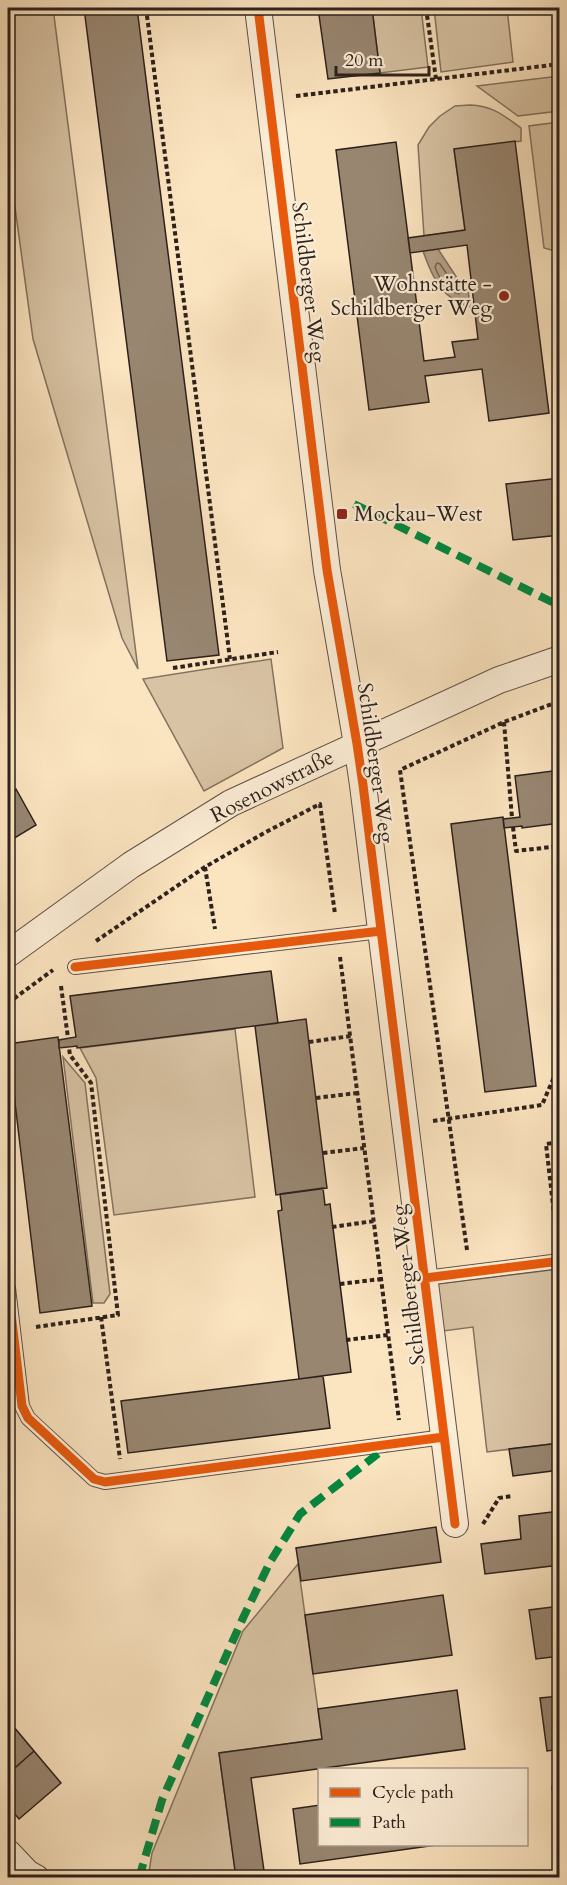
<svg xmlns="http://www.w3.org/2000/svg" width="567" height="1885" font-family="Cardo,serif">
<style>
.green{fill:#d8c3a4;stroke:#827260;stroke-width:1.5}
.water{fill:#b5a288;stroke:#7f6e5d;stroke-width:1.5}
.lines{fill:none;stroke-linecap:round;stroke-linejoin:round}
.shore{stroke:#716252;stroke-width:1.5}
.building{fill:#988671;stroke:#2d211c;stroke-width:1.5}
.service-casing{stroke:#605245;stroke-width:16}
.minor-casing{stroke:#605245;stroke-width:28}
.path{stroke:#2d211c;stroke-width:4;stroke-dasharray:4.5 3;stroke-linecap:butt}
.service{stroke:#fcedd6;stroke-width:14}
.minor{stroke:#fcedd6;stroke-width:26}
.quiet{stroke:#00873e;stroke-width:8;stroke-dasharray:15 8;stroke-linecap:butt}
.cycleway-casing{stroke:#fcedd6;stroke-width:13}
.cycleway{stroke:#e8590c;stroke-width:9}
.poi-dot{fill:#8f2418;stroke:#fcedd6;stroke-width:2}
.labels{text-anchor:middle;stroke-width:4.5;stroke-linejoin:round;paint-order:stroke}
.street-label{font-size:21px;fill:#2d211c;stroke:#fcedd6}
.poi-label{font-size:21px;fill:#2d211c;stroke:#fcedd6;text-anchor:end}
</style>
<rect width="100%" height="100%" fill="#fbe4c0"/>
<filter id="stains"><feTurbulence type="fractalNoise" baseFrequency=".00333" numOctaves="4"/><feColorMatrix values="0 0 0 0 .2 0 0 0 0 .09 0 0 0 0 .02 0 0 0 .5 -.17"/></filter>
<radialGradient id="worn" r=".72"><stop offset=".6" stop-color="#630" stop-opacity="0"/><stop offset="1" stop-color="#630" stop-opacity=".3"/></radialGradient>
<path class="green" d="M 8,8 L 53,8 L 138,669 L 122,638 L 33,339 L 8,156 Z
M 372,8 L 421,8 L 428,67 L 380,73 Z
M 434,8 L 507,8 L 513,62 L 441,72 Z
M 559,76 L 559,111 L 518,116 L 477,86 Z
M 470,105 C 493,106 503,115 521,128 L 521,141 L 454,150 L 465,230 L 424,236 L 418,145 L 429,127 L 440,116 L 455,106 Z
M 559,122 L 560,122 L 559,252 L 544,248 L 529,126 Z
M 271,659 L 283,748 L 204,791 L 143,679 Z
M 235,1029 L 255,1197 L 114,1215 L 96,1078 L 80,1048 Z
M 63,1057 L 85,1083 L 110,1294 L 104,1303 L 93,1303 Z
M 559,1269 L 559,1443 L 487,1452 L 473,1327 L 443,1331 L 437,1284 Z
M 298,1564 L 322,1739 L 219,1753 L 236,1877 L 148,1878 L 152,1853 L 243,1631 Z"/>
<path class="water" d="M 438,249 L 457,278 L 468,289 L 470,307 C 442,299 432,277 423,251 Z"/>
<g class="lines">
<path class="shore" d="M 437,263 L 440,264 L 452,282 L 460,290 L 459,294 C 447,292 439,278 435,267 Z"/>
</g>
<path class="building" d="M 84,8 L 137,8 L 219,655 L 167,661 Z
M 318,8 L 372,8 L 380,73 L 328,79 Z
M 515,141 L 549,413 L 489,421 L 482,369 L 425,376 L 429,402 L 369,410 L 336,150 L 396,142 L 424,361 L 455,357 L 452,342 L 478,339 L 467,245 L 410,253 L 408,238 L 465,230 L 454,149 Z
M 560,478 L 560,535 L 513,540 L 506,484 Z
M 560,770 L 560,823 L 522,828 L 522,826 L 504,828 L 503,819 L 520,817 L 515,776 Z
M 16,789 L 36,825 L 8,842 L 8,794 Z
M 503,817 L 536,1086 L 485,1092 L 451,824 Z
M 271,971 L 278,1023 L 77,1048 L 77,1046 L 59,1048 L 59,1040 L 76,1037 L 70,996 Z
M 306,1019 L 327,1188 L 276,1195 L 255,1026 Z
M 58,1037 L 92,1306 L 40,1313 L 8,1044 Z
M 323,1188 L 325,1205 L 330,1204 L 351,1372 L 299,1379 L 278,1211 L 282,1210 L 280,1194 Z
M 323,1376 L 330,1428 L 128,1453 L 121,1401 Z
M 560,1443 L 560,1470 L 513,1476 L 509,1449 Z
M 560,1511 L 560,1565 L 485,1574 L 481,1544 L 521,1539 L 519,1516 Z
M 436,1527 L 441,1562 L 301,1581 L 296,1548 Z
M 443,1595 L 452,1655 L 313,1674 L 305,1615 Z
M 560,1606 L 560,1656 L 536,1659 L 529,1610 Z
M 457,1690 L 465,1749 L 251,1778 L 265,1878 L 236,1878 L 219,1753 L 322,1739 L 318,1709 Z
M 560,1696 L 560,1749 L 547,1751 L 540,1698 Z
M 8,1720 L 34,1751 L 8,1774 Z
M 34,1751 L 61,1783 L 19,1819 L 8,1806 L 8,1774 Z
M 560,1786 L 560,1842 L 559,1842 L 552,1787 Z
M 320,1805 L 320,1844 L 444,1844 L 300,1864 L 293,1809 Z"/>
<g class="lines">
<defs>
<path id="service" d="M 75,967 L 381,931
M 425,1278 L 560,1261
M 8,1288 L 22,1406 L 28,1418 L 94,1479 L 105,1482 L 444,1437"/>
<path id="minor" d="M 258,8 L 327,570 L 357,744 L 363,785 L 455,1524
M 8,954 L 131,865 L 231,803 L 499,680 L 560,659
M 8,1853 L 27,1873 L 36,1878"/>
</defs>
<use href="#service" class="service-casing"/>
<use href="#minor" class="minor-casing"/>
<path class="path" d="M 146,8 L 230,659
M 426,8 L 436,79
M 296,96 L 560,64
M 173,668 L 278,652
M 504,722 L 512,818
M 513,827 L 516,851 L 560,846
M 205,867 L 215,929
M 96,941 L 205,867 L 264,833 L 320,804 L 335,914
M 340,957 L 399,1420
M 61,986 L 68,1038
M 8,1003 L 53,970
M 309,1042 L 351,1036
M 558,1069 L 560,1084
M 316,1098 L 357,1093
M 433,1121 L 542,1105 L 560,1063
M 323,1153 L 364,1148
M 332,1227 L 374,1221
M 557,1240 L 546,1144 L 560,1142
M 467,1250 L 400,770 L 504,722 L 560,701
M 340,1284 L 381,1279
M 101,1317 L 120,1459
M 36,1327 L 118,1315 L 91,1083 L 70,1055 L 69,1048
M 346,1340 L 388,1335
M 483,1524 L 499,1498 L 512,1496"/>
<use href="#service" class="service"/>
<use href="#minor" class="minor"/>
<path class="quiet" d="M 354,504 L 560,606
M 139,1878 L 162,1800 L 243,1618 L 270,1562 L 300,1514 L 388,1446"/>
<defs>
<path id="cycleway" d="M 258,8 L 327,570 L 357,744 L 363,785 L 455,1524
M 75,967 L 381,931
M 425,1278 L 560,1261
M 8,1288 L 22,1406 L 28,1418 L 94,1479 L 105,1482 L 444,1437"/>
</defs>
<use href="#cycleway" class="cycleway-casing"/>
<use href="#cycleway" class="cycleway"/>
</g>
<g class="poi-dot">
<circle cx="504" cy="296" r="6"/>
<rect x="336" y="508" width="12" height="12" rx="3"/>
</g>
<g class="labels">
<g class="street-label">
<text transform="translate(309 282) rotate(83)" y="7">Schildberger Weg</text>
<text transform="translate(376 763) rotate(82)" y="7">Schildberger Weg</text>
<text transform="translate(272 786) rotate(-27)" y="7">Rosenowstraße</text>
<text transform="translate(408 1285) rotate(-97)" y="7">Schildberger Weg</text>
</g>
<g class="poi-label">
<text x="492" y="291">Wohnstätte -<tspan x="492" dy="24">Schildberger Weg</tspan></text>
<text x="354" y="521" text-anchor="start">Mockau-West</text>
</g>
</g>
<rect width="567" height="1885" fill="none" stroke="#fbe4c0" stroke-width="30"/>
<rect x="9" y="9" width="549" height="1867" fill="none" stroke="#2d211c" stroke-width="3"/>
<rect x="15" y="15" width="537" height="1855" fill="none" stroke="#2d211c" stroke-width="1.5"/>
<rect x="318" y="1768" width="210" height="78" fill="#fcedd6" stroke="#a99b8c" stroke-width="1.5"/>
<rect x="330" y="1788" width="30" height="9" fill="#e8590c" stroke="#a99b8c" stroke-width="1.5"/>
<text x="372" y="1798" font-size="18" fill="#2d211c">Cycle path</text>
<rect x="330" y="1818" width="30" height="9" fill="#00873e" stroke="#a99b8c" stroke-width="1.5"/>
<text x="372" y="1828" font-size="18" fill="#2d211c">Path</text>
<path d="M336 66v9h93v-9" fill="none" stroke="#2d211c" stroke-width="3"/>
<text x="345" y="66" font-size="18" fill="#2d211c" stroke="#fcedd6" stroke-width="4.5" paint-order="stroke">20 m</text>
<rect width="100%" height="100%" filter="url(#stains)"/>
<rect width="100%" height="100%" fill="url(#worn)"/>
</svg>
